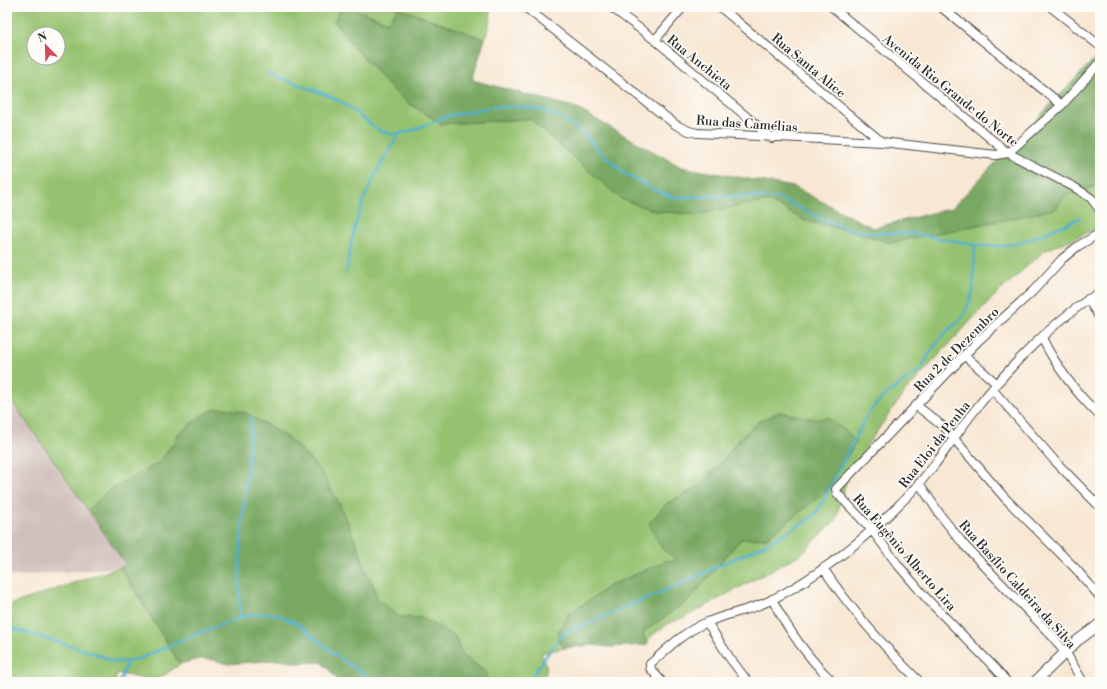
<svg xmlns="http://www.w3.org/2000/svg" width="1107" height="689" font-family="'Libre Bodoni',serif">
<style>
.industrial{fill:#d0c0bc}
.green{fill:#95c270;stroke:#60764e;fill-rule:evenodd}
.forest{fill:#78a862;stroke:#526a46}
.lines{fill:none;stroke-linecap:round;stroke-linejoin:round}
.stream{stroke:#4fb1ce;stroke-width:2.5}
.minor-casing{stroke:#4a4744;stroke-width:10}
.tertiary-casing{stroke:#4a4744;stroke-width:12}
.minor{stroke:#fff;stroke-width:8}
.tertiary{stroke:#fff;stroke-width:10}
.labels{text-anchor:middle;stroke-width:3.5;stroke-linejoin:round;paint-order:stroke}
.street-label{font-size:13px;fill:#2b2b2b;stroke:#fdfcf7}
</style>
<rect width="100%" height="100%" fill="#fdfcf7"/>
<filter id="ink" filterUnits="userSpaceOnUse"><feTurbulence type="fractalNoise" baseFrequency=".025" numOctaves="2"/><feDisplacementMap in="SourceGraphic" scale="8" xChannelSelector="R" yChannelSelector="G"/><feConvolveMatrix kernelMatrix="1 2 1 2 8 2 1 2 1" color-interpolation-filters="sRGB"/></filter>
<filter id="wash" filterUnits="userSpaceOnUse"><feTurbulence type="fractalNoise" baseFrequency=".012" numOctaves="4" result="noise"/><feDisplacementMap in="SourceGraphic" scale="16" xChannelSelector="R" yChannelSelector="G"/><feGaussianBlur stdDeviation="0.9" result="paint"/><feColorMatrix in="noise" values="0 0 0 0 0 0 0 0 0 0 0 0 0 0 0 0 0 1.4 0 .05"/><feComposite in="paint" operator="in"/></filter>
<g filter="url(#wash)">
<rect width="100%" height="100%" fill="#f8e7d3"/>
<path class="industrial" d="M 7,394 L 126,565 L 120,567 L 7,577 Z"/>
<path class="green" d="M 7,7 L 343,7 L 334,21 L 356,49 L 388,85 L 408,103 L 442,124 L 530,119 L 597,177 L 738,206 L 769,201 L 806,221 L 863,234 L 891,243 L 1100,185 L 1100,227 L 1044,251 L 988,302 L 904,393 L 870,441 L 847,478 L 836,520 L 801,554 L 689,615 L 668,624 L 650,637 L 647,645 L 643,632 L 689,600 L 741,539 L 767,538 L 828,418 L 816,419 L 779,412 L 758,422 L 738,440 L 723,461 L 705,479 L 694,489 L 666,504 L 678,560 L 666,561 L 609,586 L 592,599 L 569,613 L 559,638 L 564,648 L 541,653 L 547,668 L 543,682 L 485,682 L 487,673 L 462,655 L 455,636 L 421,618 L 400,617 L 377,599 L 373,585 L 364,567 L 359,549 L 339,503 L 321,472 L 309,458 L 291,441 L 263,422 L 179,433 L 174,445 L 171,446 L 159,463 L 106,492 L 88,510 L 7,394 ZM 34,34 L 58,34 L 58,58 L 34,58 Z
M 349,7 L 491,7 L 490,21 L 485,39 L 398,8 L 388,22 Z
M 120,567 L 180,664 L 160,678 L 144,679 L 117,673 L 115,682 L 7,682 L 7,606 Z"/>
<path class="forest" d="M 343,7 L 349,7 L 388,22 L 398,8 L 485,39 L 472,80 L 574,107 L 681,167 L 794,187 L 873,228 L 952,208 L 1100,53 L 1100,185 L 1065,195 L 1056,209 L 891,243 L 863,234 L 806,221 L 769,201 L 738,206 L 697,215 L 655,211 L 621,199 L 530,119 L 442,124 L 408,103 L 388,85 L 356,49 L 334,21 Z
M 226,408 L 246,413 L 279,432 L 291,441 L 309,458 L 321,472 L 339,503 L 359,549 L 364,567 L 373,585 L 378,599 L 400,617 L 421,618 L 455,636 L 462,655 L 487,673 L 485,682 L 339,682 L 330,671 L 321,662 L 297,663 L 287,661 L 277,660 L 228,664 L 214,660 L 200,659 L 180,664 L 120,567 L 126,565 L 88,510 L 106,492 L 159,463 L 171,446 L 174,445 L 179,433 L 201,416 L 215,409 Z
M 779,412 L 816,419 L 828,418 L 847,432 L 856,442 L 825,492 L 767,538 L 741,539 L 689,600 L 643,632 L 647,645 L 609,647 L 593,645 L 564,648 L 558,638 L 559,631 L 569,613 L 592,599 L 609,586 L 666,561 L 678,560 L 662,549 L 649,523 L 666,504 L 694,489 L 705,479 L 723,461 L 738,440 L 758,422 Z"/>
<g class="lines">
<path class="stream" d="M 267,73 L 327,95 L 343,103 L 378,130 L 390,134 L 399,134 L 410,131 L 448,116 L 491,107 L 525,107 L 544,111 L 560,117 L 577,128 L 604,155 L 624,173 L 654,190 L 673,197 L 743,196 L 781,199 L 824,220 L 845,229 L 863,232 L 914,234 L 982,246 L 1000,246 L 1016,244 L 1043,234 L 1080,218
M 346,272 C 349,257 351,241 355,226 C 364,193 381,163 399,134
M 240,618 C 239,591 239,565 241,539 C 244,498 250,457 251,417
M 7,627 L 91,652 L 114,662 L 125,662 L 141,658 L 199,633 L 240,618 L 250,615 L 266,613 L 278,615 L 298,624 L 338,657 L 376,682
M 120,682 L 127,662
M 528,682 L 559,638 L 567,632 L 667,590 L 764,545 L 810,519 L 817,512 L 868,413 L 885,395 L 918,372 L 923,366 L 927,357 L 943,335 L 962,318 L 968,306 L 973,291 L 975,245"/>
</g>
</g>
<g filter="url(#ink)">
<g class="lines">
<defs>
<path id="minor" d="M 525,7 L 676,125 L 689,131 L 697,133 L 882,142 L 996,155 L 1008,153 L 1062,105 L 1100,62
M 611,7 L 655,40 L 772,138
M 720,7 L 882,142
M 832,7 L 1008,153 L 1074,187 L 1091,198 L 1100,210
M 941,7 L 1062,105
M 1051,7 L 1100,46
M 655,40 L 683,7
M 1088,299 L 1100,318
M 1042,338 C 1057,368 1076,393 1100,416
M 964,355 L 997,384
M 992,389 L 1054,460 L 1100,507
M 917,406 L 945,428 L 1004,497 L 1076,569 L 1100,597
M 919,483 L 941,516 L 965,546 L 1053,637 L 1069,658 L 1083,682
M 823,568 C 851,610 884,647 920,682
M 772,599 C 788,630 808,658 833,682
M 707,622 L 729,657 L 748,682
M 662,682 L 650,668 L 650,664 C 667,649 683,633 703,624 C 724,614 748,611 769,601 C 804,584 836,561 866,535 C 890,515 912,493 932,468 C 947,449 960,429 975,410 C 1008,368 1054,320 1100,292
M 1007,682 L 996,669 L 927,599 L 898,565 L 872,530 L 837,493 L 836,489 L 978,341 L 1033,291 L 1062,259 L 1078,246 L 1100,233"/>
<path id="tertiary" d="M 1035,682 L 1077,641 L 1100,624"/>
</defs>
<use href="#minor" class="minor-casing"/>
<use href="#tertiary" class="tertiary-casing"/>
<use href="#minor" class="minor"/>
<use href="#tertiary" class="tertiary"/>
</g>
</g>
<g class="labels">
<g class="street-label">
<text transform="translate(700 62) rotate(39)" y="5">Rua Anchieta</text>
<text transform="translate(809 65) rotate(40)" y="5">Rua Santa Alice</text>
<text transform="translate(951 90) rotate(39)" y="5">Avenida Rio Grande do Norte</text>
<text transform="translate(747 123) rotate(4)" y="5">Rua das Camélias</text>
<text transform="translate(956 349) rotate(-45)" y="5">Rua 2 de Dezembro</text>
<text transform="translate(934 444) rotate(-52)" y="5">Rua Eloi da Penha</text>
<text transform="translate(905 552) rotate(49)" y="5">Rua Eugênio Alberto Lira</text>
<text transform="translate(1018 584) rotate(48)" y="5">Rua Basílio Caldeira da Silva</text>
</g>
</g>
<rect width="1107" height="689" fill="none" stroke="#fdfcf7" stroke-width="24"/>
<g transform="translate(46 46) rotate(337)"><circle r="19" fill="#fdfcf7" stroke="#a9a8a5"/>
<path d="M0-3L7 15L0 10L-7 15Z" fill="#d1495b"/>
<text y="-6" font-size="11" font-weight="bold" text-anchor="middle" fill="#2b2b2b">N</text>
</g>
</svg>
